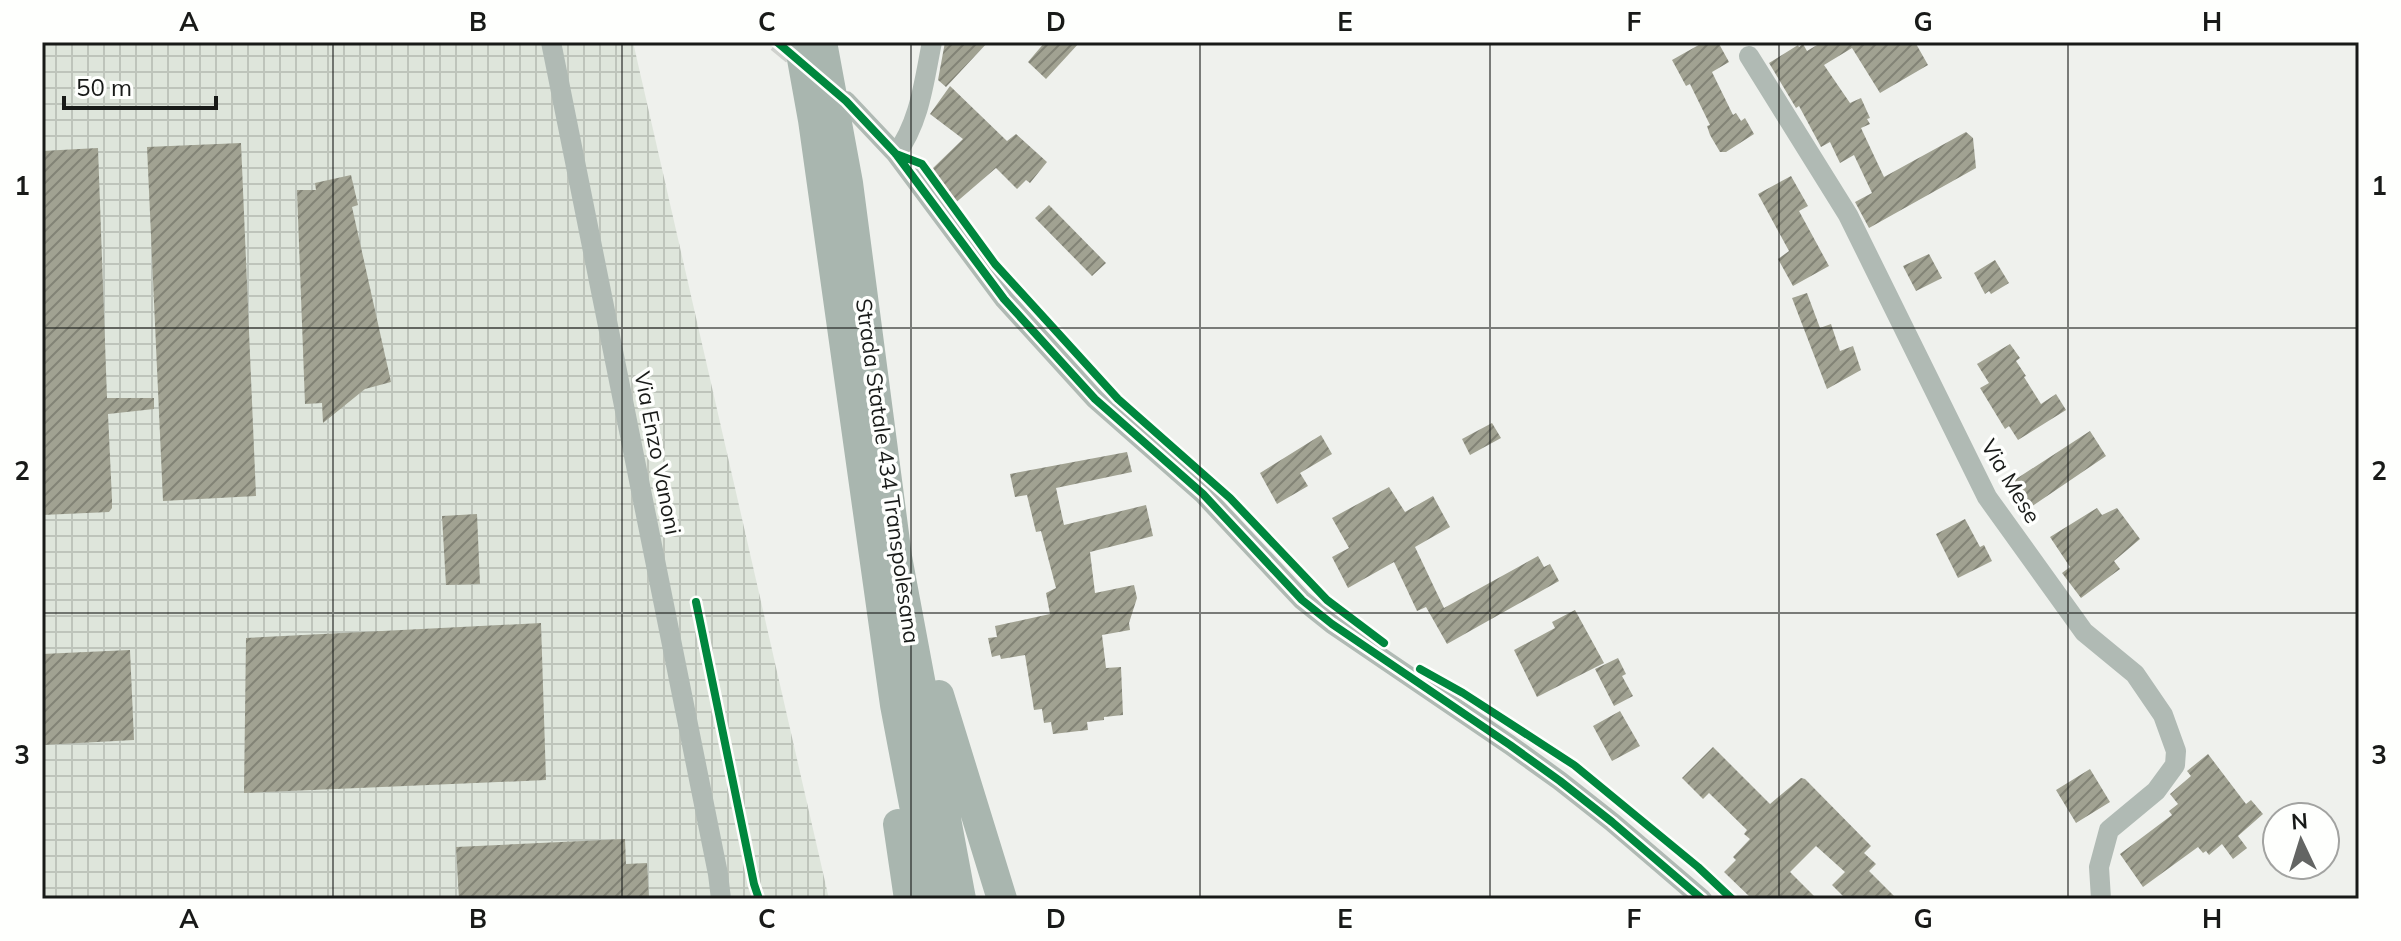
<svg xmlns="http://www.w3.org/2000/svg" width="2401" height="941" font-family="Mulish,sans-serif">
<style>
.industrial{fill:url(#industrial-grid)}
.building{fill:url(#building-hatch)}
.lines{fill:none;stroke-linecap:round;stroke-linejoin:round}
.minor-tunnel{stroke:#cfd1cd;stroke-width:20;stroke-dasharray:20 10;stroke-linecap:butt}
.minor{stroke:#b0bab4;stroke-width:20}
.highway{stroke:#a9b6af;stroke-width:30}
.cycleway-casing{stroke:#fefffd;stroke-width:13}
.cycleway{stroke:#00873e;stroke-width:8}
.grid{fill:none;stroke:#181a18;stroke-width:2;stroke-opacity:0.55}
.labels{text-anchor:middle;stroke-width:7;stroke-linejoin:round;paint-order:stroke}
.street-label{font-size:22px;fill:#181a18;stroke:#fefffd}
.neatline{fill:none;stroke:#181a18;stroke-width:3}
.grid-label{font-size:26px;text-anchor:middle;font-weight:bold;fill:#181a18}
</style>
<defs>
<pattern id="industrial-grid" width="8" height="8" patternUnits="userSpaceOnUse" patternTransform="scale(2)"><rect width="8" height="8" fill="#dee5db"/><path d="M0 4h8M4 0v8" fill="none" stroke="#bec4bb"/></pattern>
<pattern id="building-hatch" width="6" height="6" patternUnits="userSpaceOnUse" patternTransform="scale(2)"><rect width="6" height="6" fill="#a1a292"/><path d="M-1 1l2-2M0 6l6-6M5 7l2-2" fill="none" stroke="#828376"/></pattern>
</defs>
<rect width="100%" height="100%" fill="#eff1ed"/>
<path class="industrial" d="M 42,42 L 633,42 L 829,899 L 42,899 Z"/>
<path class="building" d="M 945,42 L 988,42 L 946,87 L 938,80 Z
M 1045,42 L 1080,42 L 1046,79 L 1028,62 Z
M 1704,42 L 1718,42 L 1729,62 L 1712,72 L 1733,115 L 1736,113 L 1741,121 L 1745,118 L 1754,134 L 1726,152 L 1720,152 L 1710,135 L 1707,126 L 1710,125 L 1690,84 L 1686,86 L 1672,60 Z
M 1822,42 L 1915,42 L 1928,65 L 1880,93 L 1852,48 L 1824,65 L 1850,103 L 1861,98 L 1870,118 L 1867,119 L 1870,124 L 1861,128 L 1884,177 L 1966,132 L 1973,138 L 1976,168 L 1869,228 L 1855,202 L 1872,193 L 1854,155 L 1840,163 L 1830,142 L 1821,147 L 1799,106 L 1796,108 L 1769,63 L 1798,45 L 1799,47 L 1803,44 L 1807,51 Z
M 950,86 L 1007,141 L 1016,134 L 1047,162 L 1030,183 L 1026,180 L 1017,189 L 996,168 L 953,205 L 930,171 L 963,139 L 930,114 Z
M 241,143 L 256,496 L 163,501 L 147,147 Z
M 98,148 L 107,398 L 154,398 L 154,409 L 108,414 L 112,500 L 112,508 L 109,512 L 42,515 L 42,151 Z
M 351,175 L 358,205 L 352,207 L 391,382 L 365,389 L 323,423 L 322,403 L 305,404 L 297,190 L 316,190 L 315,183 Z
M 1791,176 L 1808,206 L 1799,211 L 1829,266 L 1793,286 L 1778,259 L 1789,251 L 1758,194 Z
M 1049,205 L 1106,263 L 1092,276 L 1035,218 Z
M 1929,254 L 1942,278 L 1916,291 L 1903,266 Z
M 1995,260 L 2009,283 L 1991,294 L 1989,291 L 1985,294 L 1974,273 Z
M 1807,293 L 1820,328 L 1831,324 L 1840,351 L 1853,346 L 1861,370 L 1827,389 L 1792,298 Z
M 2010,344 L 2020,358 L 2016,361 L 2026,376 L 2024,377 L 2041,404 L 2056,394 L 2066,410 L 2018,440 L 2009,426 L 2005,429 L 1980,388 L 1989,383 L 1977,364 Z
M 1492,423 L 1501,438 L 1470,455 L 1462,439 Z
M 2090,431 L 2106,456 L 2031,507 L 2013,481 Z
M 1321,435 L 1332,454 L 1300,473 L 1308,486 L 1277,504 L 1260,473 Z
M 1127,452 L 1132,472 L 1056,488 L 1064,525 L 1146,505 L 1153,536 L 1090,552 L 1095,593 L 1134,585 L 1137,598 L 1129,623 L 1130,630 L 1102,635 L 1106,668 L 1121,667 L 1123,715 L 1104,717 L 1104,720 L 1087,722 L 1088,730 L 1053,734 L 1051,722 L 1044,723 L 1042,709 L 1034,710 L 1025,655 L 1001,659 L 1000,655 L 992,657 L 988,638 L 997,637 L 995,626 L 1050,614 L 1046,593 L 1056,588 L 1041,531 L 1036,532 L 1027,495 L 1015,497 L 1010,474 Z
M 1389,487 L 1405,512 L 1433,496 L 1450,527 L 1415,547 L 1444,608 L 1538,556 L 1544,567 L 1550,564 L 1559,581 L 1447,644 L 1426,607 L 1417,611 L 1394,562 L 1348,588 L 1332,557 L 1349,548 L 1332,518 Z
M 2097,508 L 2102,515 L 2117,508 L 2140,539 L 2114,561 L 2120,569 L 2081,598 L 2062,573 L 2070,567 L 2050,537 Z
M 477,514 L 480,584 L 446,585 L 442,516 Z
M 1965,519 L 1980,547 L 1984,545 L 1992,561 L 1958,578 L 1936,534 Z
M 1575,610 L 1604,663 L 1537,697 L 1514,650 L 1555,628 L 1552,622 Z
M 541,623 L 546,780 L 244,793 L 246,638 Z
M 130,650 L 134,740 L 42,745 L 42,654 Z
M 1618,658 L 1626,674 L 1622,676 L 1633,696 L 1614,706 L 1595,669 Z
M 1620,711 L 1640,746 L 1612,761 L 1593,726 Z
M 1713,747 L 1770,804 L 1801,778 L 1805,779 L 1871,846 L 1864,853 L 1876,864 L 1869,871 L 1897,899 L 1846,899 L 1832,885 L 1845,872 L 1816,846 L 1790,872 L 1817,899 L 1752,899 L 1724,872 L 1736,860 L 1733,857 L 1750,839 L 1744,834 L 1747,830 L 1709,793 L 1703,799 L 1682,778 Z
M 2208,754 L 2246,804 L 2251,800 L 2263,814 L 2238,836 L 2247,848 L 2233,859 L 2222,844 L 2209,855 L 2206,851 L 2203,853 L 2198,847 L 2143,887 L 2120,854 L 2172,815 L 2169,811 L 2178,804 L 2170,794 L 2191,776 L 2187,771 Z
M 2090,769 L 2110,802 L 2076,823 L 2056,790 Z
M 625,839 L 626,864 L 647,863 L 649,899 L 459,899 L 456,847 Z"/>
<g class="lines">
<path class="minor-tunnel" d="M 777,42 L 805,65"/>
<path class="minor" d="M 551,42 L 718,874 L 721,899
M 1749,56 L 1848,215 L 1987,497 L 2084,632 L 2135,674 L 2163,715 L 2176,751 L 2175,765 L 2156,791 L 2109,830 L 2099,867 L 2101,899
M 846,101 L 896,154 L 1004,299 L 1095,399 L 1203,494 L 1302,600 L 1332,624 L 1510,745 L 1560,781 L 1612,822 L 1702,899
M 896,154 C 920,122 924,81 932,42"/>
<path class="highway" d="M 799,42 L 813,120 L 895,705 L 932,899
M 822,42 L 848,183 L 897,557 L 961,899
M 939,695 L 1002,899
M 898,824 L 909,899"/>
<defs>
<path id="cycleway" d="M 777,42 L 846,101 L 896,154 L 1004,299 L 1095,399 L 1203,494 L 1302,600 L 1332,624 L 1510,745 L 1560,781 L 1612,822 L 1702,899
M 896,154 L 922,164 L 995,264 L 1118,399 L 1230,498 L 1327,600 L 1384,643
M 696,602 L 754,884 L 759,899
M 1420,669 L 1463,693 L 1574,765 L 1698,867 L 1732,899"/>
</defs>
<use href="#cycleway" class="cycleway-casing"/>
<use href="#cycleway" class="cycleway"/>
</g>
<path class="grid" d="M 333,42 L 333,899M 622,42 L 622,899M 911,42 L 911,899M 1200,42 L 1200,899M 1490,42 L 1490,899M 1779,42 L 1779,899M 2068,42 L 2068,899M 42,328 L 2359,328M 42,613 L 2359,613"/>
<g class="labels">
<g class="street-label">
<text transform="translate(658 453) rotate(79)" y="8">Via Enzo Vanoni</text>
<text transform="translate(888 471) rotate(82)" y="8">Strada Statale 434 Transpolesana</text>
<text transform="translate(2011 481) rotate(59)" y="8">Via Mese</text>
</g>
</g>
<rect width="2401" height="941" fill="none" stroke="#fefffd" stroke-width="88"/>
<g transform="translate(2301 841) rotate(356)"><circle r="38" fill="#fefffd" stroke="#a2a3a1" stroke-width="2"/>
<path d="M0-6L14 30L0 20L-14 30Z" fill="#636563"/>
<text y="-12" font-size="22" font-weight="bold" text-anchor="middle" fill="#181a18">N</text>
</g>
<path d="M64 96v12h152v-12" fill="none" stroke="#181a18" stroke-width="4"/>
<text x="76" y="96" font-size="24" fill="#181a18" stroke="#fefffd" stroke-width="6" paint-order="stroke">50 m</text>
<rect x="44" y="44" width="2313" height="853" class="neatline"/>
<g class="grid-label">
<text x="189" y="31">A</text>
<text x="478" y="31">B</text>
<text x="767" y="31">C</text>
<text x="1056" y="31">D</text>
<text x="1345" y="31">E</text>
<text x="1634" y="31">F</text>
<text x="1923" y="31">G</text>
<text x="2212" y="31">H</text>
<text x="22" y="195">1</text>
<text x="2379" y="195">1</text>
<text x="22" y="480">2</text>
<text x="2379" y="480">2</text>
<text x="22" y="764">3</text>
<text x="2379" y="764">3</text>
<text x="189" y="928">A</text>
<text x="478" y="928">B</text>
<text x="767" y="928">C</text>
<text x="1056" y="928">D</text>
<text x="1345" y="928">E</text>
<text x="1634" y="928">F</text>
<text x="1923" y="928">G</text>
<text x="2212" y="928">H</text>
</g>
</svg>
